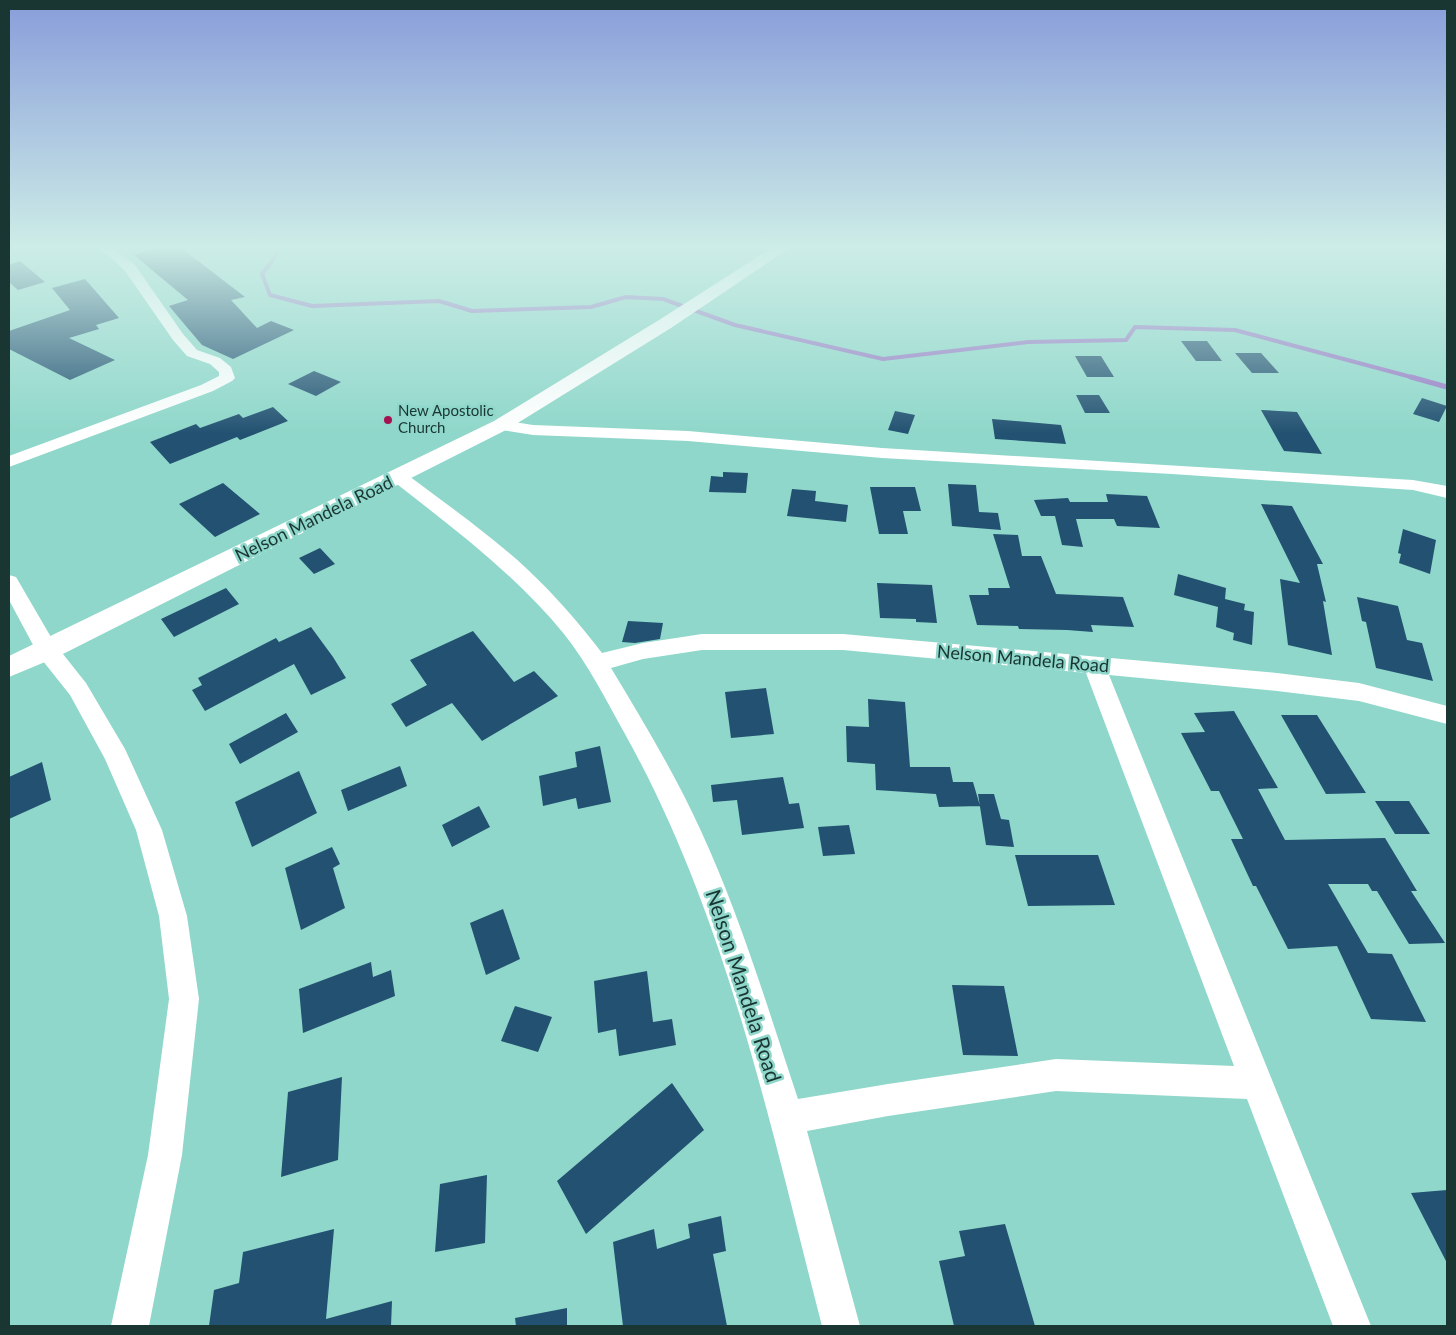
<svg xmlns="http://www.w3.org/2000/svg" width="1456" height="1335" font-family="Lato,sans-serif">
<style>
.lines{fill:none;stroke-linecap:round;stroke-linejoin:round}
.stream-far1{stroke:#997ac6;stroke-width:4}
.stream{stroke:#997ac6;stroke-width:5}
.building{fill:#225171}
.street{fill:#fff;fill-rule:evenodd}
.secondary{fill:#fff;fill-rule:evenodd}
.poi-dot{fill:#a41253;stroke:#8fd7ca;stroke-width:2}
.labels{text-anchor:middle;stroke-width:5;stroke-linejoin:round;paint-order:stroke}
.far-poi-label{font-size:15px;fill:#193632;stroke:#8fd7ca;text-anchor:start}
.street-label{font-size:18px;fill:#193632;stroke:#8fd7ca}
.near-street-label{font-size:21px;fill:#193632;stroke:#8fd7ca}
</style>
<rect width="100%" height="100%" fill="#8fd7ca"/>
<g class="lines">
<path class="stream-far1" d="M 279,247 L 273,260 L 262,274 L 270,295 L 312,306 L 439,301 L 472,311 L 591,307 L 626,297 L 663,299 L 735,325 L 883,359 L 1028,342 L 1126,340 L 1135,327 L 1235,330 L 1415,378"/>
<path class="stream" d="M 1411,377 L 1447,387"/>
</g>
<path class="building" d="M 160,247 L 180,247 L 245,297 L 231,300 L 257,328 L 271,321 L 294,330 L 233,359 L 202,345 L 169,306 L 188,300 L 134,255 Z
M 20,261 L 45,282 L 18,290 L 9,282 L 9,265 Z
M 85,279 L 119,318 L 96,325 L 99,329 L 69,338 L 115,360 L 70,380 L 9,349 L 9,331 L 70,310 L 52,288 Z
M 1181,341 L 1207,341 L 1222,361 L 1196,361 Z
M 1235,353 L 1261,353 L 1279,373 L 1252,373 Z
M 1075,356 L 1101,356 L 1114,377 L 1087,377 Z
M 314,371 L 341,382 L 316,396 L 288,384 Z
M 1076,395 L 1099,395 L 1110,413 L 1085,413 Z
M 1422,398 L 1447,406 L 1439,422 L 1413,414 Z
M 273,407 L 288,421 L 240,440 L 237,437 L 170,464 L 150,442 L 196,424 L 200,428 L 239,414 L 243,418 Z
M 1261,410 L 1297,412 L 1322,454 L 1284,451 Z
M 895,411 L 915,415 L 908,434 L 888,430 Z
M 992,419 L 1061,425 L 1066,444 L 995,439 Z
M 723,472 L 748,473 L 746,493 L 709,492 L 711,476 L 723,477 Z
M 223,483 L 260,514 L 215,537 L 179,504 Z
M 948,484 L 976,485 L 979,512 L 998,513 L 1001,530 L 952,526 Z
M 870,487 L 915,487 L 921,511 L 903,511 L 908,534 L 879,534 Z
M 792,489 L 816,491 L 815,501 L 848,505 L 846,522 L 787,516 Z
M 1106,494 L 1147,496 L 1160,528 L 1117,526 L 1114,519 L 1076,519 L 1083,547 L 1062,545 L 1055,516 L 1041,516 L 1034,500 L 1068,498 L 1070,502 L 1108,502 Z
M 1261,504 L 1292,506 L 1323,564 L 1317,564 L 1326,602 L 1323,601 L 1332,655 L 1288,645 L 1280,579 L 1300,583 Z
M 1403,529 L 1436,540 L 1430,574 L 1399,563 L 1401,554 L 1398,553 Z
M 993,534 L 1018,535 L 1022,556 L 1041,556 L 1056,594 L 1123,597 L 1134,627 L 1091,625 L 1093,632 L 1067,630 L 1019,629 L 1018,626 L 977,625 L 969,595 L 989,595 L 988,588 L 1010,588 Z
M 320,548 L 335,564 L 314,574 L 299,558 Z
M 1178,574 L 1226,588 L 1225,599 L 1245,604 L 1244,610 L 1254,612 L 1252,645 L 1233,640 L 1234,633 L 1216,627 L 1218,607 L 1174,595 Z
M 877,583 L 932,585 L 937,623 L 916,622 L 916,619 L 880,618 Z
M 226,588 L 239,604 L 174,637 L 161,619 Z
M 1357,597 L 1398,606 L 1407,640 L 1422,643 L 1433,681 L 1376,668 L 1366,622 L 1362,621 Z
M 628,621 L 663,623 L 660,639 L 635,643 L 622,642 Z
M 311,627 L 333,657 L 346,678 L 311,695 L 294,664 L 205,711 L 192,690 L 202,685 L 198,678 L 276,638 L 279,642 Z
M 473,631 L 514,682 L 534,671 L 558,696 L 482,741 L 452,703 L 406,727 L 391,704 L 427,685 L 410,660 Z
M 766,688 L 774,734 L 731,738 L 725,692 Z
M 868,699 L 905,702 L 910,767 L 950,767 L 953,782 L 973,782 L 980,806 L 939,807 L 936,794 L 876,790 L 875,764 L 847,762 L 846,726 L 869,727 Z
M 1234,711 L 1278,788 L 1258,789 L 1285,840 L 1385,838 L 1417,891 L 1411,891 L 1445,943 L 1409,944 L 1377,891 L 1372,891 L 1368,884 L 1328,884 L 1368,953 L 1392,954 L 1426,1022 L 1371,1019 L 1337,946 L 1288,949 L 1256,886 L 1253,886 L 1231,839 L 1243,839 L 1219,791 L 1211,791 L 1181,733 L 1205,732 L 1194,713 Z
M 286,713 L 298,732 L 240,764 L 229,744 Z
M 1281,715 L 1317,715 L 1366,793 L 1326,794 Z
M 600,746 L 611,802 L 578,809 L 576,798 L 543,806 L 539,776 L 577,767 L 575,752 Z
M 42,762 L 51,800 L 9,819 L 9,777 Z
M 400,766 L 407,786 L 348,811 L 341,790 Z
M 299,771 L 317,813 L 252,847 L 235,802 Z
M 783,777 L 789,804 L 799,803 L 804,828 L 742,835 L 737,800 L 713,802 L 711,785 Z
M 978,794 L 994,794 L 1001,819 L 1009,820 L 1014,847 L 986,845 Z
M 1375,801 L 1409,801 L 1430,834 L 1395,834 Z
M 479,806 L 490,827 L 452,847 L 442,825 Z
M 849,825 L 855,854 L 823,856 L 818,827 Z
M 332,847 L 340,864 L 333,868 L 345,908 L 301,930 L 285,868 Z
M 1015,855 L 1098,855 L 1115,905 L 1028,906 Z
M 503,909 L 520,959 L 486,975 L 470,923 Z
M 371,962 L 373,977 L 391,970 L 395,996 L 303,1033 L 299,989 Z
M 647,971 L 653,1022 L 672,1019 L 676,1045 L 619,1056 L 616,1029 L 598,1033 L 594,981 Z
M 952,985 L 1004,986 L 1018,1056 L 963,1055 Z
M 515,1006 L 552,1017 L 538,1052 L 501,1041 Z
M 342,1077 L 338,1160 L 281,1177 L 288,1092 Z
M 672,1083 L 704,1130 L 586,1234 L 557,1181 Z
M 487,1175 L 485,1243 L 435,1252 L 440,1184 Z
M 1447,1190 L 1447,1263 L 1411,1193 Z
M 721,1216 L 726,1251 L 713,1254 L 727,1326 L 623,1326 L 613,1242 L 654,1229 L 657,1249 L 690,1238 L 688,1224 Z
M 1005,1224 L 1035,1326 L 954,1326 L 939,1261 L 965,1256 L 959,1231 Z
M 334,1229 L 326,1319 L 392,1301 L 391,1326 L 209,1326 L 214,1290 L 239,1283 L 243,1252 Z
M 567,1308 L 567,1326 L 516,1326 L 515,1318 Z"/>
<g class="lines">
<path class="street" d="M 95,247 L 111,247 L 135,265 L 183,334 L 197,350 L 220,358 L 231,367 L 235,378 L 232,381 L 213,391 L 9,467 L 9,456 L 201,385 L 219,376 L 219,372 L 210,364 L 187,356 L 173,340 L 125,271 L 109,256 Z
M 501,420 L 533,425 L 688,431 L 882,448 L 1413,480 L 1447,486 L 1447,498 L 1413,490 L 1172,474 L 882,458 L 688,441 L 533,435 L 495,429 L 493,425 L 495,421 Z
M 399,472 L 405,473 C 446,504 488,533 526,568 C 554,594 579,623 602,653 L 643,643 L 702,634 L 843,634 L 1277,673 L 1359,683 L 1447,706 L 1447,724 L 1359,701 L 1277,691 L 1109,675 L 1371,1326 L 1333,1326 L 1247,1099 L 1056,1091 L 888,1116 L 807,1131 L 860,1326 L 822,1326 C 770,1125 727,917 625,734 C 606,700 588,664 564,634 C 515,574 453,528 393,481 L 390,477 L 393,473 ZM 702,650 L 843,650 L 1086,673 L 1234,1066 L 1056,1059 L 888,1084 L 798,1099 C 768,1009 741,918 701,831 C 675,774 643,721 611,668 L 643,659 Z
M 9,575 L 16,577 L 55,644 L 86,683 L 125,749 L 162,830 L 187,916 L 199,999 L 182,1155 L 149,1326 L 111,1326 L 148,1155 L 169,999 L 159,916 L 136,830 L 105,759 L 70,695 L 39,656 L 9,600 Z"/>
<path class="secondary" d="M 773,247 L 791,247 L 671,328 L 508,429 L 57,657 L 9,677 L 9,656 L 494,421 L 659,320 Z"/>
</g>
<linearGradient id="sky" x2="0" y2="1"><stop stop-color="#889dda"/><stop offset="0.57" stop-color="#cdede7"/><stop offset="1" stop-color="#cdede7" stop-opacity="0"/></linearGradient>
<rect width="1456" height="434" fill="url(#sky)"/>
<circle class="poi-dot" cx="388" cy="420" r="5"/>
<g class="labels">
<g class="far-poi-label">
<text x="398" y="416">New Apostolic<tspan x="398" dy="17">Church</tspan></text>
</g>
<g class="street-label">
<text transform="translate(314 519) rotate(-26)" y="6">Nelson Mandela Road</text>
<text transform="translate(1023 659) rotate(5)" y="6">Nelson Mandela Road</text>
</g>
<g class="near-street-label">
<text transform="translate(743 986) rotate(72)" y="7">Nelson Mandela Road</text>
</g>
</g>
<rect width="1456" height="1335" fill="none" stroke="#193632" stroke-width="20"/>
</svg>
